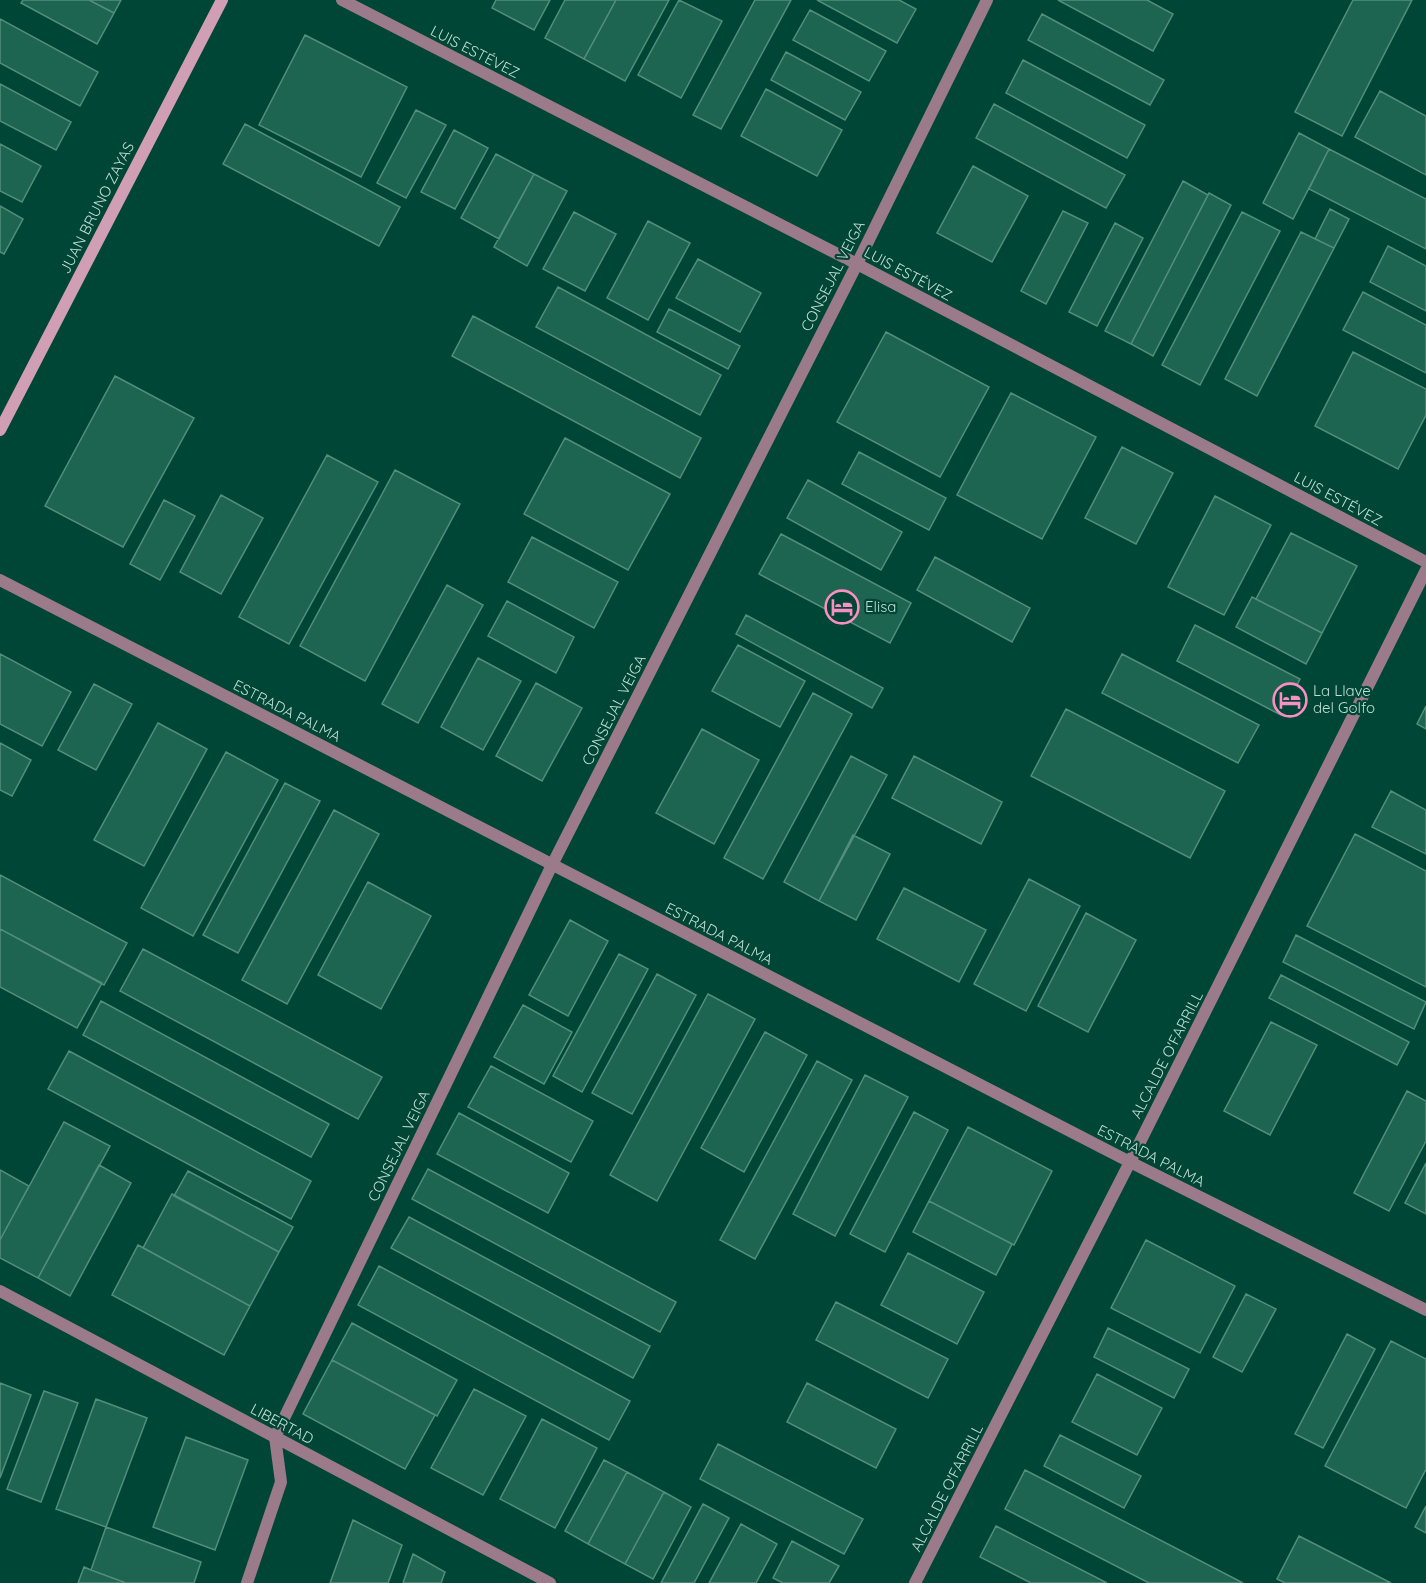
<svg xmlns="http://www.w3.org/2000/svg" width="1426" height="1583" font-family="Quicksand,sans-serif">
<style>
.building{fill:#1d6451;stroke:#538e7b;stroke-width:1.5}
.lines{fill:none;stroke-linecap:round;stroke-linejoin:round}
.street{stroke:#9b7b89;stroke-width:12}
.secondary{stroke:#d19fb4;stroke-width:12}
.labels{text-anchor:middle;stroke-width:4.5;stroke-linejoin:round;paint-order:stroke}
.street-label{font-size:15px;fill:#c1ded3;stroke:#004636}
.poi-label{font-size:15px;fill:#c1ded3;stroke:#004636;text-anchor:start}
</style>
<rect width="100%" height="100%" fill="#004636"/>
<path class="building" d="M 23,0 L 89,0 L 114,13 L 97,44 L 21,3 Z
M 89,0 L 121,0 L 114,13 Z
M 496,0 L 550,0 L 534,30 L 492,8 Z
M 565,0 L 616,0 L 584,59 L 545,38 Z
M 616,0 L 669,0 L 625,81 L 584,59 Z
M 679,0 L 722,21 L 681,98 L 638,75 Z
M 755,0 L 791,0 L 721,129 L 693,115 Z
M 817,0 L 899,0 L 916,9 L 897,43 Z
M 1058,0 L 1147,0 L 1173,14 L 1153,51 Z
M 1353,0 L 1412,0 L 1342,136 L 1295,112 Z
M 810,10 L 886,51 L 869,81 L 793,40 Z
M 1042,14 L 1164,80 L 1150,105 L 1028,40 Z
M 0,19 L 98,72 L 80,106 L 0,63 Z
M 305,35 L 407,87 L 361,177 L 259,125 Z
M 786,52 L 861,92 L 845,120 L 771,80 Z
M 1023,60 L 1145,125 L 1127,158 L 1006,93 Z
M 0,84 L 71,122 L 56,150 L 0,121 Z
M 766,89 L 842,130 L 817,176 L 741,136 Z
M 1380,91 L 1426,116 L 1426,175 L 1355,137 Z
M 994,104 L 1125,175 L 1106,208 L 976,138 Z
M 416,110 L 446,125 L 406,198 L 377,183 Z
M 245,124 L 400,207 L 379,246 L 223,164 Z
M 454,130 L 488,148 L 455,209 L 421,192 Z
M 1299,133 L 1329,149 L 1293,219 L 1263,203 Z
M 0,144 L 41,166 L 22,202 L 0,191 Z
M 1329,149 L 1426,199 L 1426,249 L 1309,189 Z
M 496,154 L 534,174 L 499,239 L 461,218 Z
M 973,166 L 1028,196 L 992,262 L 937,233 Z
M 534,174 L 567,191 L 527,266 L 494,247 Z
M 1183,181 L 1208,195 L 1131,344 L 1105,331 Z
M 1209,193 L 1231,205 L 1153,356 L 1131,344 Z
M 0,206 L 23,219 L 4,254 L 0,252 Z
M 1330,209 L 1349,219 L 1334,248 L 1315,239 Z
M 1063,211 L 1088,223 L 1046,304 L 1021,291 Z
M 574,212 L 616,234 L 585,291 L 543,269 Z
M 1242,212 L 1280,231 L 1200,385 L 1162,365 Z
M 648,221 L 690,243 L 648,320 L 607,298 Z
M 1115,223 L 1143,238 L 1097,326 L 1069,312 Z
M 1301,232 L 1334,248 L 1257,396 L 1225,379 Z
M 1388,246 L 1426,266 L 1426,311 L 1370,282 Z
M 698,259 L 761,293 L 740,332 L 676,298 Z
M 558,287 L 721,375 L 700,415 L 536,327 Z
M 1363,292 L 1426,325 L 1426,373 L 1343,330 Z
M 669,309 L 740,346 L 728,369 L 657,332 Z
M 473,316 L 701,438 L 680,478 L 452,356 Z
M 886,332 L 989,387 L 940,477 L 837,422 Z
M 1353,352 L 1426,389 L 1426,415 L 1398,469 L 1315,426 Z
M 115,376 L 194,418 L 123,547 L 45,506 Z
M 1011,393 L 1096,437 L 1042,539 L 957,495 Z
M 565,438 L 670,494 L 628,570 L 524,514 Z
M 1122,447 L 1173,473 L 1136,544 L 1085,518 Z
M 859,452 L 946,498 L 929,530 L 842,484 Z
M 327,455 L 378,482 L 289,644 L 239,617 Z
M 395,470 L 460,504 L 365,681 L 300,646 Z
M 808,480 L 902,532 L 881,570 L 787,518 Z
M 221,495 L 263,518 L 221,594 L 180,572 Z
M 1215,496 L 1271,525 L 1224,615 L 1168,587 Z
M 164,500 L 195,516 L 160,580 L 130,564 Z
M 1291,533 L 1357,566 L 1322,633 L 1256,599 Z
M 781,534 L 911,603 L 890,643 L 759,574 Z
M 532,537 L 618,582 L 594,628 L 508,582 Z
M 935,557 L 1030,608 L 1012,642 L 917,590 Z
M 447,585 L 483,605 L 418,723 L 382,704 Z
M 1252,597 L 1322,633 L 1306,664 L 1236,627 Z
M 507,601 L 574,637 L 556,673 L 488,636 Z
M 746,615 L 883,688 L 872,708 L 736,634 Z
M 1195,625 L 1300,679 L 1281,715 L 1177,661 Z
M 738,645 L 805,681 L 780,727 L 712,691 Z
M 0,654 L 71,692 L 42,746 L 0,724 Z
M 1122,654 L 1259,725 L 1238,763 L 1102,693 Z
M 478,658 L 521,681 L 483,750 L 441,727 Z
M 536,683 L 582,708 L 542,781 L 496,756 Z
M 94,684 L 132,704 L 96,770 L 58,750 Z
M 813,693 L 852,714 L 763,879 L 724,858 Z
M 1426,706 L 1426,729 L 1417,724 Z
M 1066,709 L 1225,791 L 1190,858 L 1031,776 Z
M 158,723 L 207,749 L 144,866 L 94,840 Z
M 702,729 L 759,760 L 714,844 L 656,813 Z
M 0,743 L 31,760 L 12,796 L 0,790 Z
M 226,752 L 278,780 L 193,936 L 141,908 Z
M 851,756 L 887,775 L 819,901 L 784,882 Z
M 914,756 L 1002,802 L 981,844 L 892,798 Z
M 285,783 L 320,801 L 238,953 L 203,935 Z
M 1391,791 L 1426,810 L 1426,854 L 1372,827 Z
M 334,810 L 379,834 L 287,1004 L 242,980 Z
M 1355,834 L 1426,871 L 1426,987 L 1307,926 Z
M 853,835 L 890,854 L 856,920 L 819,901 Z
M 0,875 L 127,943 L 104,985 L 0,929 Z
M 1029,879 L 1080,906 L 1026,1011 L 974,984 Z
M 368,882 L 431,916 L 381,1009 L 318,975 Z
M 904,888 L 986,930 L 959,982 L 877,939 Z
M 1086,913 L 1136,940 L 1088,1032 L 1038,1006 Z
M 570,920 L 608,941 L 568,1016 L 529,995 Z
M 0,929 L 102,983 L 77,1028 L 0,987 Z
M 1296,935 L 1426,1002 L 1414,1029 L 1283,962 Z
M 143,949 L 382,1077 L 358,1119 L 120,991 Z
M 619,954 L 648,969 L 582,1092 L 553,1076 Z
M 657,974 L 696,995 L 632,1114 L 592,1093 Z
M 1281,975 L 1409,1042 L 1397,1065 L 1269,998 Z
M 708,994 L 755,1019 L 657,1201 L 610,1175 Z
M 101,1001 L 329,1124 L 311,1157 L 83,1035 Z
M 523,1005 L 572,1032 L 544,1084 L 494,1057 Z
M 1271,1022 L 1317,1045 L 1270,1135 L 1224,1111 Z
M 765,1032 L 807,1055 L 744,1172 L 701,1148 Z
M 69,1051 L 311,1181 L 291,1219 L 48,1089 Z
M 817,1061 L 852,1080 L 755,1259 L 720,1240 Z
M 491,1066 L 593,1121 L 571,1162 L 468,1107 Z
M 865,1075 L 908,1097 L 835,1236 L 793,1214 Z
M 1407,1091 L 1426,1101 L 1426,1141 L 1389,1211 L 1354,1193 Z
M 914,1112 L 948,1130 L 885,1252 L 850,1234 Z
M 459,1113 L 569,1173 L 548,1213 L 437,1154 Z
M 64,1122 L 110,1146 L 38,1278 L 0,1258 L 0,1240 Z
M 968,1127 L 1052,1171 L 1014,1245 L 929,1201 Z
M 1426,1163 L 1426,1214 L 1405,1203 Z
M 99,1165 L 131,1183 L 70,1296 L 38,1278 Z
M 428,1169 L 676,1302 L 660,1332 L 412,1199 Z
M 0,1170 L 29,1186 L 0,1240 Z
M 188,1171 L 293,1227 L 279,1252 L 174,1196 Z
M 172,1194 L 279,1252 L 250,1306 L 143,1248 Z
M 929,1201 L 1012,1244 L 996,1275 L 913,1232 Z
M 409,1217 L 650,1346 L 633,1378 L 391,1248 Z
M 1146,1240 L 1235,1286 L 1200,1353 L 1111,1308 Z
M 138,1245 L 250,1306 L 224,1355 L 112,1295 Z
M 908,1253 L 984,1292 L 957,1344 L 881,1305 Z
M 379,1266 L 630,1401 L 609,1440 L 358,1305 Z
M 1246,1294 L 1276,1309 L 1242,1372 L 1213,1357 Z
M 836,1302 L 948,1359 L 928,1398 L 816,1340 Z
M 352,1323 L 457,1380 L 437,1416 L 332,1360 Z
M 1108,1328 L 1189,1369 L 1174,1398 L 1094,1357 Z
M 1347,1334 L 1375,1349 L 1323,1448 L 1295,1434 Z
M 1391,1341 L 1426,1359 L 1426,1469 L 1406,1508 L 1325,1466 Z
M 332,1360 L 435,1415 L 405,1469 L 303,1414 Z
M 1097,1374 L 1162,1408 L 1137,1455 L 1072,1422 Z
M 0,1383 L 31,1395 L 0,1478 Z
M 807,1383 L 896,1429 L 876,1468 L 787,1422 Z
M 474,1389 L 526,1416 L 483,1495 L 431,1468 Z
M 44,1391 L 78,1403 L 41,1502 L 7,1489 Z
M 96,1399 L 147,1418 L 106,1527 L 56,1509 Z
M 542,1419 L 597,1448 L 555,1528 L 500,1499 Z
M 1060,1435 L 1141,1476 L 1124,1508 L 1044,1466 Z
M 186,1437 L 248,1460 L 215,1550 L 153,1527 Z
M 718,1444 L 863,1519 L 844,1554 L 700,1479 Z
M 604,1460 L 627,1472 L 588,1544 L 565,1531 Z
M 1025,1470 L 1243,1583 L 1149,1583 L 1005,1509 Z
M 627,1472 L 664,1492 L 625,1564 L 588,1544 Z
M 664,1492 L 691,1507 L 653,1579 L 625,1564 Z
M 703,1504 L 729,1518 L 694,1583 L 661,1583 Z
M 1426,1506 L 1426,1533 L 1415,1527 Z
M 353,1520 L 402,1545 L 388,1583 L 330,1583 Z
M 741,1524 L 777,1544 L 756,1583 L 709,1583 Z
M 996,1526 L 1107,1583 L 1031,1583 L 980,1557 Z
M 106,1527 L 201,1562 L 194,1583 L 126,1583 L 91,1570 Z
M 1299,1536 L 1391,1583 L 1285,1583 L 1277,1579 Z
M 792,1541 L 839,1566 L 829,1583 L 783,1583 L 773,1578 Z
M 413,1554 L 445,1572 L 441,1583 L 403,1583 Z
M 84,1567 L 91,1570 L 126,1583 L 78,1583 Z"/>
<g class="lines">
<path class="street" d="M 342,0 L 857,264 L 1426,562
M 0,580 L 1130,1162 L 1426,1310
M 0,1291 L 550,1583
M 247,1583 L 281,1482 L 275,1437 L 552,865 L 857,264 L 987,0
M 915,1583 L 1130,1162 L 1426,570"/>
<path class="secondary" d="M 0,430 L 222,0"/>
</g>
<defs>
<symbol id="hotel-ring" viewBox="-11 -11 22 22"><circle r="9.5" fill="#004636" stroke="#fc8fc2" stroke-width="1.5"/><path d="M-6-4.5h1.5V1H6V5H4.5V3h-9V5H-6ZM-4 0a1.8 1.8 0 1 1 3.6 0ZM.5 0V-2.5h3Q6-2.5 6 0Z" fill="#fc8fc2"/></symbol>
</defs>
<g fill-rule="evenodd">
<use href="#hotel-ring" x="823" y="588" width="38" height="38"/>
<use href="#hotel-ring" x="1271" y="681" width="38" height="38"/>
</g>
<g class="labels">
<g class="street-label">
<text transform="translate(475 52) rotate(27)" y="5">LUIS ESTÉVEZ</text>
<text transform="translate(97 208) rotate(-63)" y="5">JUAN BRUNO ZAYAS</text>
<text transform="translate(908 274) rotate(28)" y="5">LUIS ESTÉVEZ</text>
<text transform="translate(833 276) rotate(-63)" y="5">CONSEJAL VEIGA</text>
<text transform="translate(1338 499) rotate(28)" y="5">LUIS ESTÉVEZ</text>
<text transform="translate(614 710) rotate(-63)" y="5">CONSEJAL VEIGA</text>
<text transform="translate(287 711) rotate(27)" y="5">ESTRADA PALMA</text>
<text transform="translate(719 934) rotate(27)" y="5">ESTRADA PALMA</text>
<text transform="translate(1167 1055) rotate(-63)" y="5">ALCALDE O'FARRILL</text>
<text transform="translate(399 1146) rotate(-64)" y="5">CONSEJAL VEIGA</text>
<text transform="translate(1151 1156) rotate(27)" y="5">ESTRADA PALMA</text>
<text transform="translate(282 1424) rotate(28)" y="5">LIBERTAD</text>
<text transform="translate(947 1488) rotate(-63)" y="5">ALCALDE O'FARRILL</text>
</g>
<g class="poi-label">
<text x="865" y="612">Elisa</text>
<text x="1313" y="696">La Llave<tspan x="1313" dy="17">del Golfo</tspan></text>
</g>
</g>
</svg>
